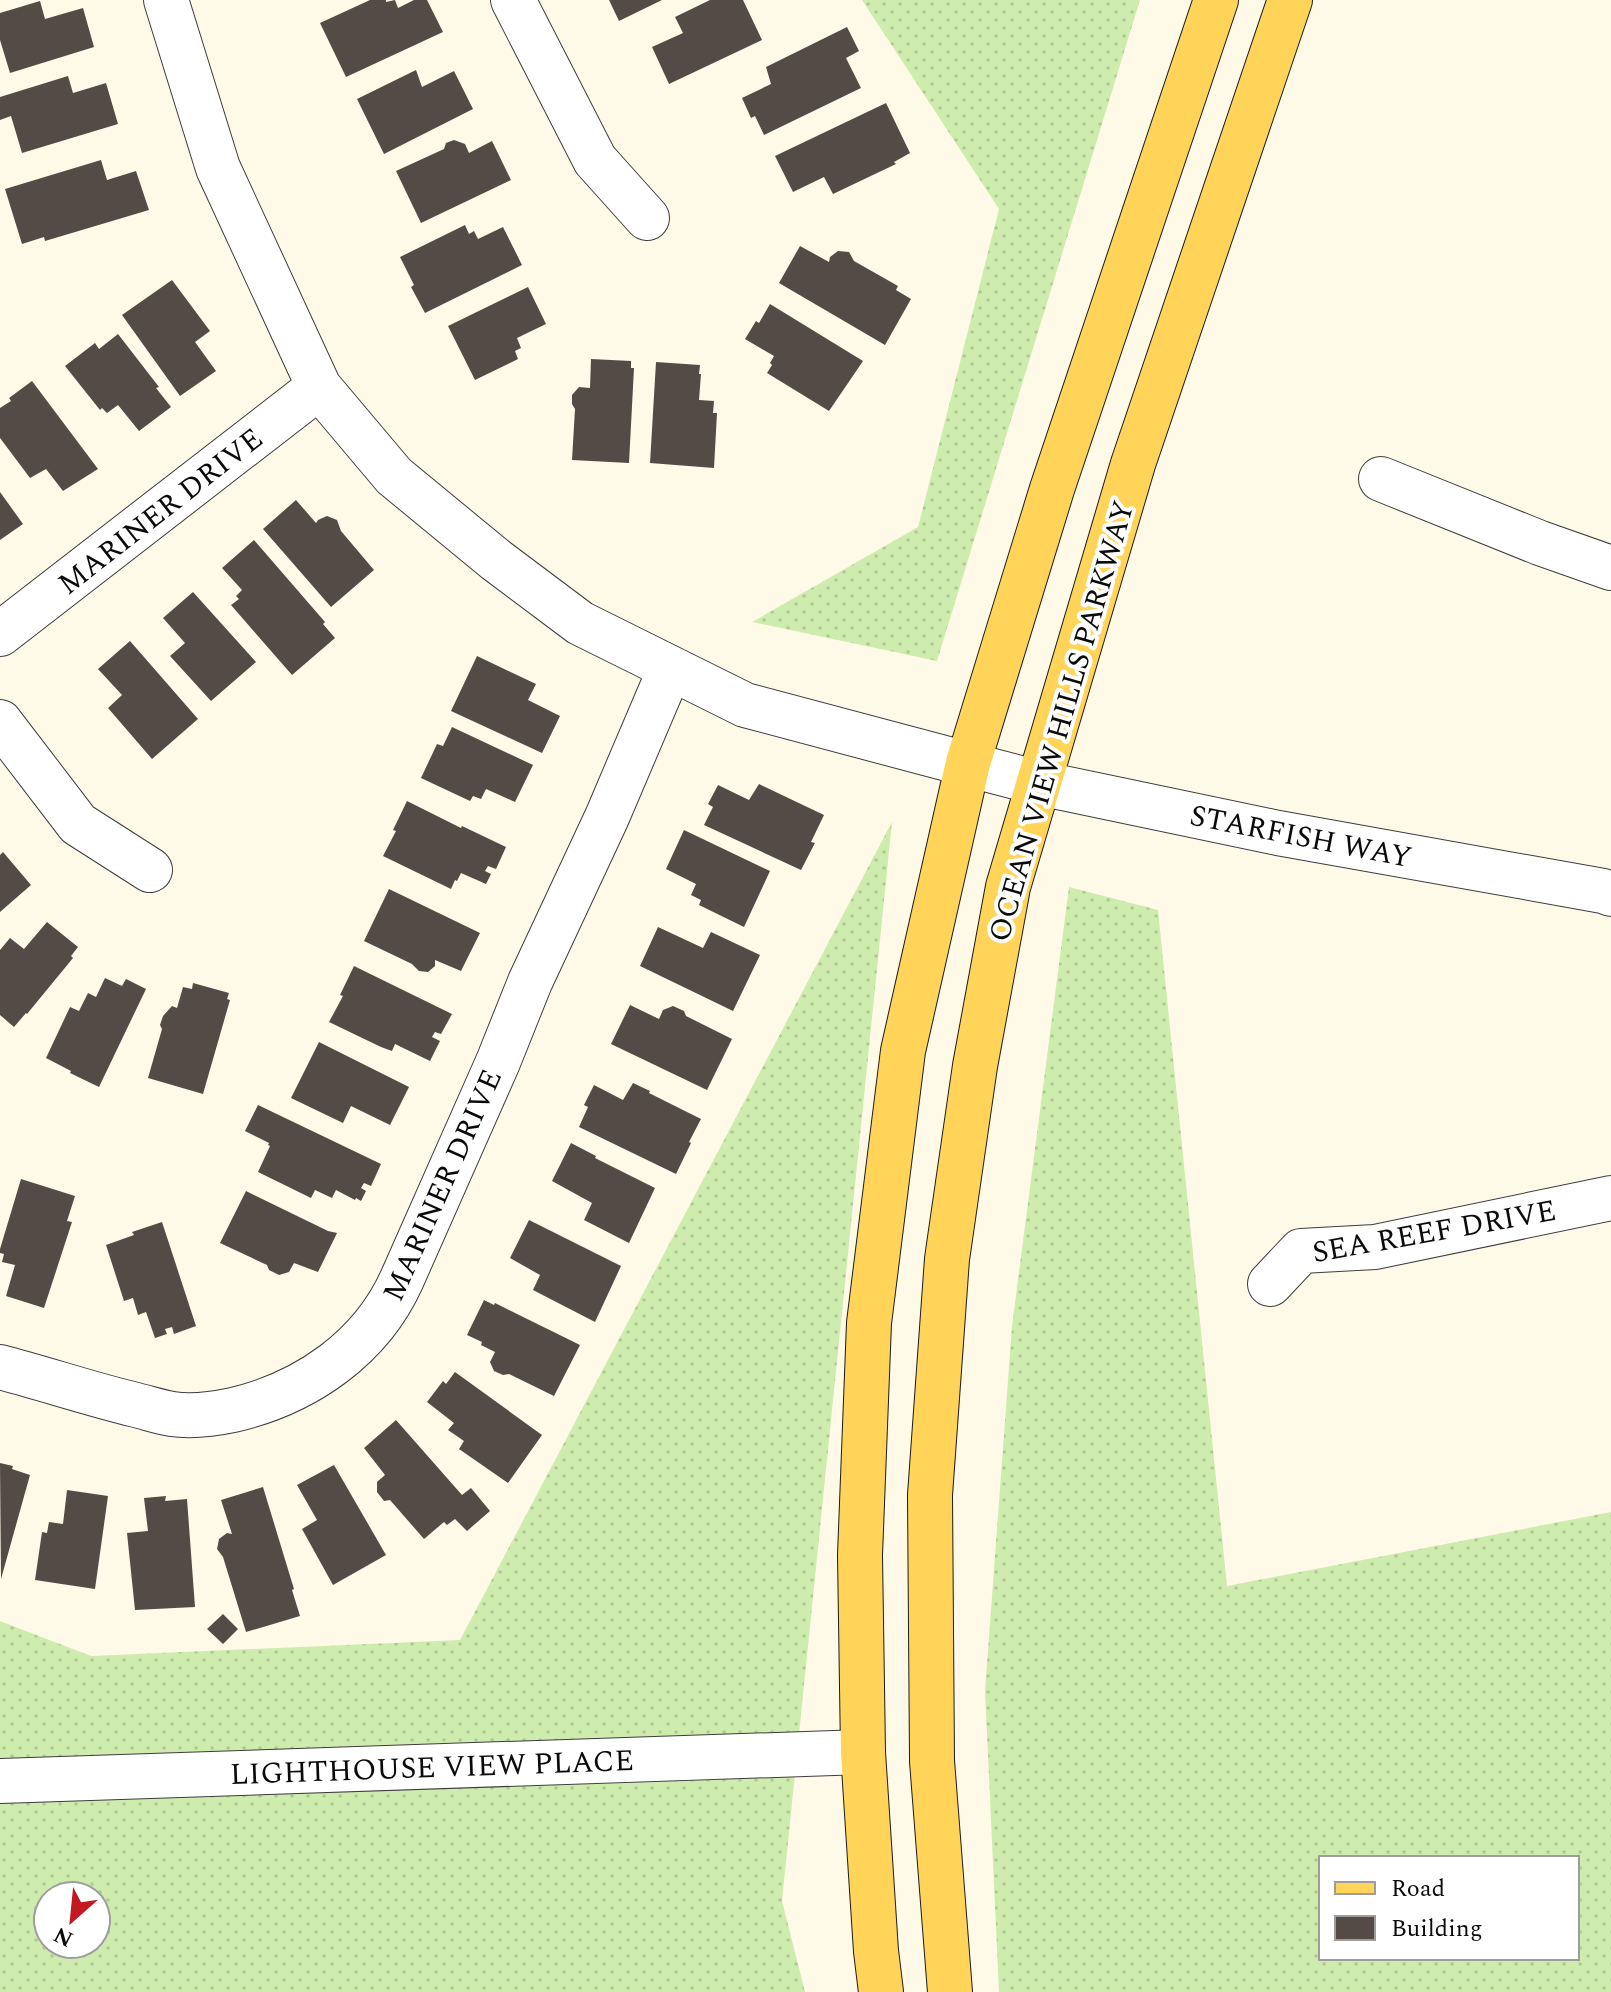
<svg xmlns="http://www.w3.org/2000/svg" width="1611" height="1992" font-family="Spectral,serif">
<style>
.grass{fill:url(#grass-dots);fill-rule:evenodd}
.building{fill:#544b46}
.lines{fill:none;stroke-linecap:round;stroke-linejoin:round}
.minor-casing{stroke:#3d3d3d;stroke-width:46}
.major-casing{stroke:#1b1b1b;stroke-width:46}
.minor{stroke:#fff;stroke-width:44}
.major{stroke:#ffd458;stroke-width:44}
.labels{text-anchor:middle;stroke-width:8;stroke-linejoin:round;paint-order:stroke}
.street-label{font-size:30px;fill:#0a0a0a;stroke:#fff}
</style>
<defs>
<pattern id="grass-dots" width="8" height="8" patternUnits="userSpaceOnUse" patternTransform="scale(2)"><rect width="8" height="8" fill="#cfecaf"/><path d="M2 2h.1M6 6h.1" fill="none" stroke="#b0c995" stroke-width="1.8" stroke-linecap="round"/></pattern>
</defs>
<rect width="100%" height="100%" fill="#fffae8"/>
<path class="grass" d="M 862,0 L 1140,0 L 937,661 L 752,622 L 918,527 L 999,209 Z
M 892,822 L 782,1901 L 805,1992 L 0,1992 L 0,1621 L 91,1656 L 460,1640 ZM 48,1896 L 96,1896 L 96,1944 L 48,1944 Z
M 1069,887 L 1158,910 L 1227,1586 L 1611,1512 L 1611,1992 L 999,1992 L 985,1691 L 1012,1326 ZM 1577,1858 L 1577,1958 L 1321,1958 L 1321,1858 Z"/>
<path class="building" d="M 370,0 L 386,0 L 386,2 L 395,0 L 398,8 L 414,0 L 427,0 L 443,32 L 346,77 L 320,23 Z
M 609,0 L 662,0 L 619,21 Z
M 710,0 L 743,0 L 762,40 L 669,84 L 652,47 L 683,33 L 675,17 Z
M 40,1 L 45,19 L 83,8 L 94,47 L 10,73 L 0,40 L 0,13 Z
M 847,27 L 859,51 L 846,58 L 861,88 L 764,135 L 755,116 L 751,118 L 742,98 L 771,84 L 766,67 Z
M 416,70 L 422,87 L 454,71 L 473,109 L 384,154 L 357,99 Z
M 68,76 L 73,93 L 106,83 L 118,124 L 22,153 L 11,116 L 0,120 L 0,97 Z
M 886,103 L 910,153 L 894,162 L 896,164 L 833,194 L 824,177 L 793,192 L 775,156 Z
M 454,140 L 465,144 L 469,153 L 492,141 L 511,180 L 421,223 L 396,171 L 444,149 L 446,143 Z
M 101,160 L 107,180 L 136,171 L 149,210 L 45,241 L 44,237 L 22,244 L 5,189 Z
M 465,225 L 469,234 L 474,231 L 478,239 L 503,227 L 522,265 L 425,313 L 411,287 L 414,285 L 400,257 Z
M 800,246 L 829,262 L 830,257 L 838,251 L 849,252 L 854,261 L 898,286 L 896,290 L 911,299 L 885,345 L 779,283 Z
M 172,280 L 210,331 L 195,342 L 216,371 L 180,396 L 122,315 Z
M 528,287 L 546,324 L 517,338 L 521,348 L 515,351 L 518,359 L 475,380 L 448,326 Z
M 770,304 L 863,361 L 829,411 L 767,373 L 772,365 L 770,363 L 774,356 L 745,339 L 756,321 L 759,323 Z
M 118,334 L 159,387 L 156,388 L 171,407 L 139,431 L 118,405 L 107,413 L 102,408 L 100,410 L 65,366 L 95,343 L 99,349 Z
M 591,359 L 631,361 L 631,368 L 634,368 L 629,463 L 572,460 L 575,409 L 572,404 L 572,395 L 579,387 L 590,388 Z
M 656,362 L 700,365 L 699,374 L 701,374 L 699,400 L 714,401 L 713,413 L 717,413 L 714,468 L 650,463 Z
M 32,381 L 98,469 L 63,491 L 46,469 L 30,478 L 0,438 L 0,408 L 11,401 L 9,398 Z
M 0,492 L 23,524 L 0,540 Z
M 296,500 L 316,523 L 318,520 L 327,516 L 337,520 L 341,531 L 374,570 L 331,607 L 263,529 Z
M 254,540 L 325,622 L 323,624 L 335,638 L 292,675 L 231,605 L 239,599 L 236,596 L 242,590 L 222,568 Z
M 193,592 L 256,662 L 211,701 L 170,656 L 185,643 L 163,618 Z
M 130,641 L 198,719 L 152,759 L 108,708 L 122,695 L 98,669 Z
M 477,656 L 536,684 L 528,700 L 560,716 L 542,753 L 451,711 Z
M 452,727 L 533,765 L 515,802 L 486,789 L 481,799 L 473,796 L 470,801 L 421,778 L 437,744 L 443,746 Z
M 759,784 L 824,815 L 811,842 L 815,843 L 801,870 L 704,825 L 713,807 L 708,804 L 718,785 L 749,800 Z
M 407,801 L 461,828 L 462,826 L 506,847 L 496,869 L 488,866 L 485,871 L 491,874 L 486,884 L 461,873 L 457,881 L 455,880 L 451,889 L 383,856 L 396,831 L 393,830 Z
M 684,830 L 770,871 L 744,927 L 699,905 L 701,900 L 691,895 L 696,884 L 666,869 Z
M 3,852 L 31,885 L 0,912 L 0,855 Z
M 389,889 L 480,933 L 461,971 L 435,960 L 435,966 L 428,972 L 419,971 L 412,964 L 364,941 Z
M 47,922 L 78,947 L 71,956 L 73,958 L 27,1014 L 26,1013 L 14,1027 L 0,1015 L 0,950 L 10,938 L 24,949 Z
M 658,927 L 703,948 L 711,932 L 760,955 L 733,1011 L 640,966 Z
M 354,966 L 452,1014 L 441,1034 L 435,1032 L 432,1037 L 440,1041 L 430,1061 L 395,1044 L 392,1051 L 381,1047 L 329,1022 L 343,996 L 340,995 Z
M 105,978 L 122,986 L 126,979 L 146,989 L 99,1087 L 70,1073 L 71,1071 L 46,1058 L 70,1007 L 79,1011 L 88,993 L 96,997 Z
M 193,983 L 229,993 L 227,999 L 230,1000 L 203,1094 L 148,1078 L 162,1029 L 160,1025 L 163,1016 L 172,1006 L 177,1008 L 183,987 L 192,989 Z
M 630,1005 L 659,1019 L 663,1010 L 673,1006 L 684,1011 L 686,1016 L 732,1039 L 707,1090 L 611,1044 Z
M 319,1042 L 409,1087 L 390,1125 L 351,1106 L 343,1123 L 291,1098 Z
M 633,1083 L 650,1091 L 649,1093 L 701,1119 L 689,1142 L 691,1143 L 676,1174 L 579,1127 L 588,1107 L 584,1105 L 594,1085 L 623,1100 Z
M 258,1105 L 381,1164 L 371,1186 L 364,1183 L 361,1188 L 366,1191 L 361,1201 L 356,1198 L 355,1200 L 336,1190 L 332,1198 L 315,1190 L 311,1198 L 258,1172 L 270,1146 L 268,1145 L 269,1143 L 245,1131 Z
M 571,1143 L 596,1156 L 595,1158 L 655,1188 L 629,1243 L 584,1220 L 592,1203 L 552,1181 Z
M 21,1179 L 75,1196 L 67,1221 L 72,1222 L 44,1308 L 6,1296 L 15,1265 L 2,1262 L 4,1254 L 0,1253 L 0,1249 Z
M 246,1191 L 328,1231 L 337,1233 L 318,1272 L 294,1263 L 289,1272 L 279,1275 L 269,1270 L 267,1265 L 220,1243 Z
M 529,1220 L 621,1266 L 595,1322 L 533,1290 L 540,1275 L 510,1258 Z
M 162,1222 L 196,1326 L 174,1334 L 172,1327 L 165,1329 L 167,1334 L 155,1338 L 146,1312 L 138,1315 L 133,1298 L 124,1301 L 106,1245 L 134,1235 L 132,1232 Z
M 484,1300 L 494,1305 L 495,1303 L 580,1345 L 554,1396 L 509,1374 L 503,1375 L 494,1371 L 490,1362 L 495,1352 L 481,1345 L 482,1342 L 467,1335 Z
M 455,1372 L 542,1435 L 508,1483 L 459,1449 L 464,1441 L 448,1430 L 454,1423 L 427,1402 L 443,1381 L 446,1384 Z
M 396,1420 L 462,1495 L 471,1488 L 490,1511 L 467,1531 L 455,1519 L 447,1525 L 444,1522 L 424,1539 L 390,1500 L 384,1501 L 377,1492 L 377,1482 L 385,1475 L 364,1448 Z
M 0,1463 L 13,1466 L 12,1469 L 30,1475 L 1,1579 Z
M 334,1465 L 386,1555 L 333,1585 L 302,1529 L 317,1520 L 297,1485 Z
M 263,1487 L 294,1589 L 292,1590 L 300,1616 L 246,1632 L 223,1557 L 217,1549 L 219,1539 L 227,1533 L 232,1534 L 221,1500 Z
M 67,1490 L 108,1496 L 95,1589 L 35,1580 L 42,1532 L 47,1533 L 49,1522 L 63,1524 Z
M 166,1496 L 165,1501 L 187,1499 L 195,1607 L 135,1610 L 127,1533 L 148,1531 L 144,1498 Z
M 223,1614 L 238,1629 L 223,1644 L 207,1629 Z"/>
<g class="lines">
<defs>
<path id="minor" d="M 166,0 L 218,168 L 319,387 L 394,476 L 496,560 L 580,623 L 745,705 L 993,771 L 1039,783 L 1278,833 L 1603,891 L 1611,894
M 513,0 L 595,160 L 647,218
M 1381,479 L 1540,543 L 1611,568
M 0,634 L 319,387
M 0,722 L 78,824 L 150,870
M 1270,1284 L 1301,1251 L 1375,1247 L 1611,1198
M 0,1367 C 46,1379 90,1394 136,1405 C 148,1408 160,1412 172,1414 C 192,1417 214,1414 233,1410 C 306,1393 371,1348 402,1279 L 498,1062 L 530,982 L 607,817 L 670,669
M 0,1781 L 863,1752"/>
<path id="major" d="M 881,1992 L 876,1951 L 863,1752 L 860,1555 L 869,1323 L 903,1051 L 968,763 L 1052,489 L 1216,0
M 950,1992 L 932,1761 L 930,1495 L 947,1259 L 975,1066 L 1008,887 L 1133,464 L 1290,0"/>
</defs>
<use href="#minor" class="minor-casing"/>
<use href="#major" class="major-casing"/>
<use href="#minor" class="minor"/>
<use href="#major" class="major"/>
</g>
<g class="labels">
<g class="street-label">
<text transform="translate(160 511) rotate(-38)" y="10">MARINER DRIVE</text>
<text transform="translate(1061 721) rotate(-74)" y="10">OCEAN VIEW HILLS PARKWAY</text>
<text transform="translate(1301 836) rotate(11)" y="10">STARFISH WAY</text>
<text transform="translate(442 1185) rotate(-66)" y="10">MARINER DRIVE</text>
<text transform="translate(1434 1231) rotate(-10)" y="10">SEA REEF DRIVE</text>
<text transform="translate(432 1767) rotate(-2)" y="10">LIGHTHOUSE VIEW PLACE</text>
</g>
</g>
<rect x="1319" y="1856" width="260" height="104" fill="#ffffff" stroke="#9d9d9d" stroke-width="2"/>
<rect x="1335" y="1882" width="40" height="12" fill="#ffd458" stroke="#9d9d9d" stroke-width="2"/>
<text x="1391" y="1896" font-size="24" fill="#0a0a0a">Road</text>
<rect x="1335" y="1916" width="40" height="24" fill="#544b46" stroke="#9d9d9d" stroke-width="2"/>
<text x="1391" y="1936" font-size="24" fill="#0a0a0a">Building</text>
<g transform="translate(72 1920) rotate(207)"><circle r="38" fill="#ffffff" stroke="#9d9d9d" stroke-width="2"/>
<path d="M0-6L14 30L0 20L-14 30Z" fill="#c41923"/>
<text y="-12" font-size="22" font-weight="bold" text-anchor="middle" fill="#0a0a0a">N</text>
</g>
</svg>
